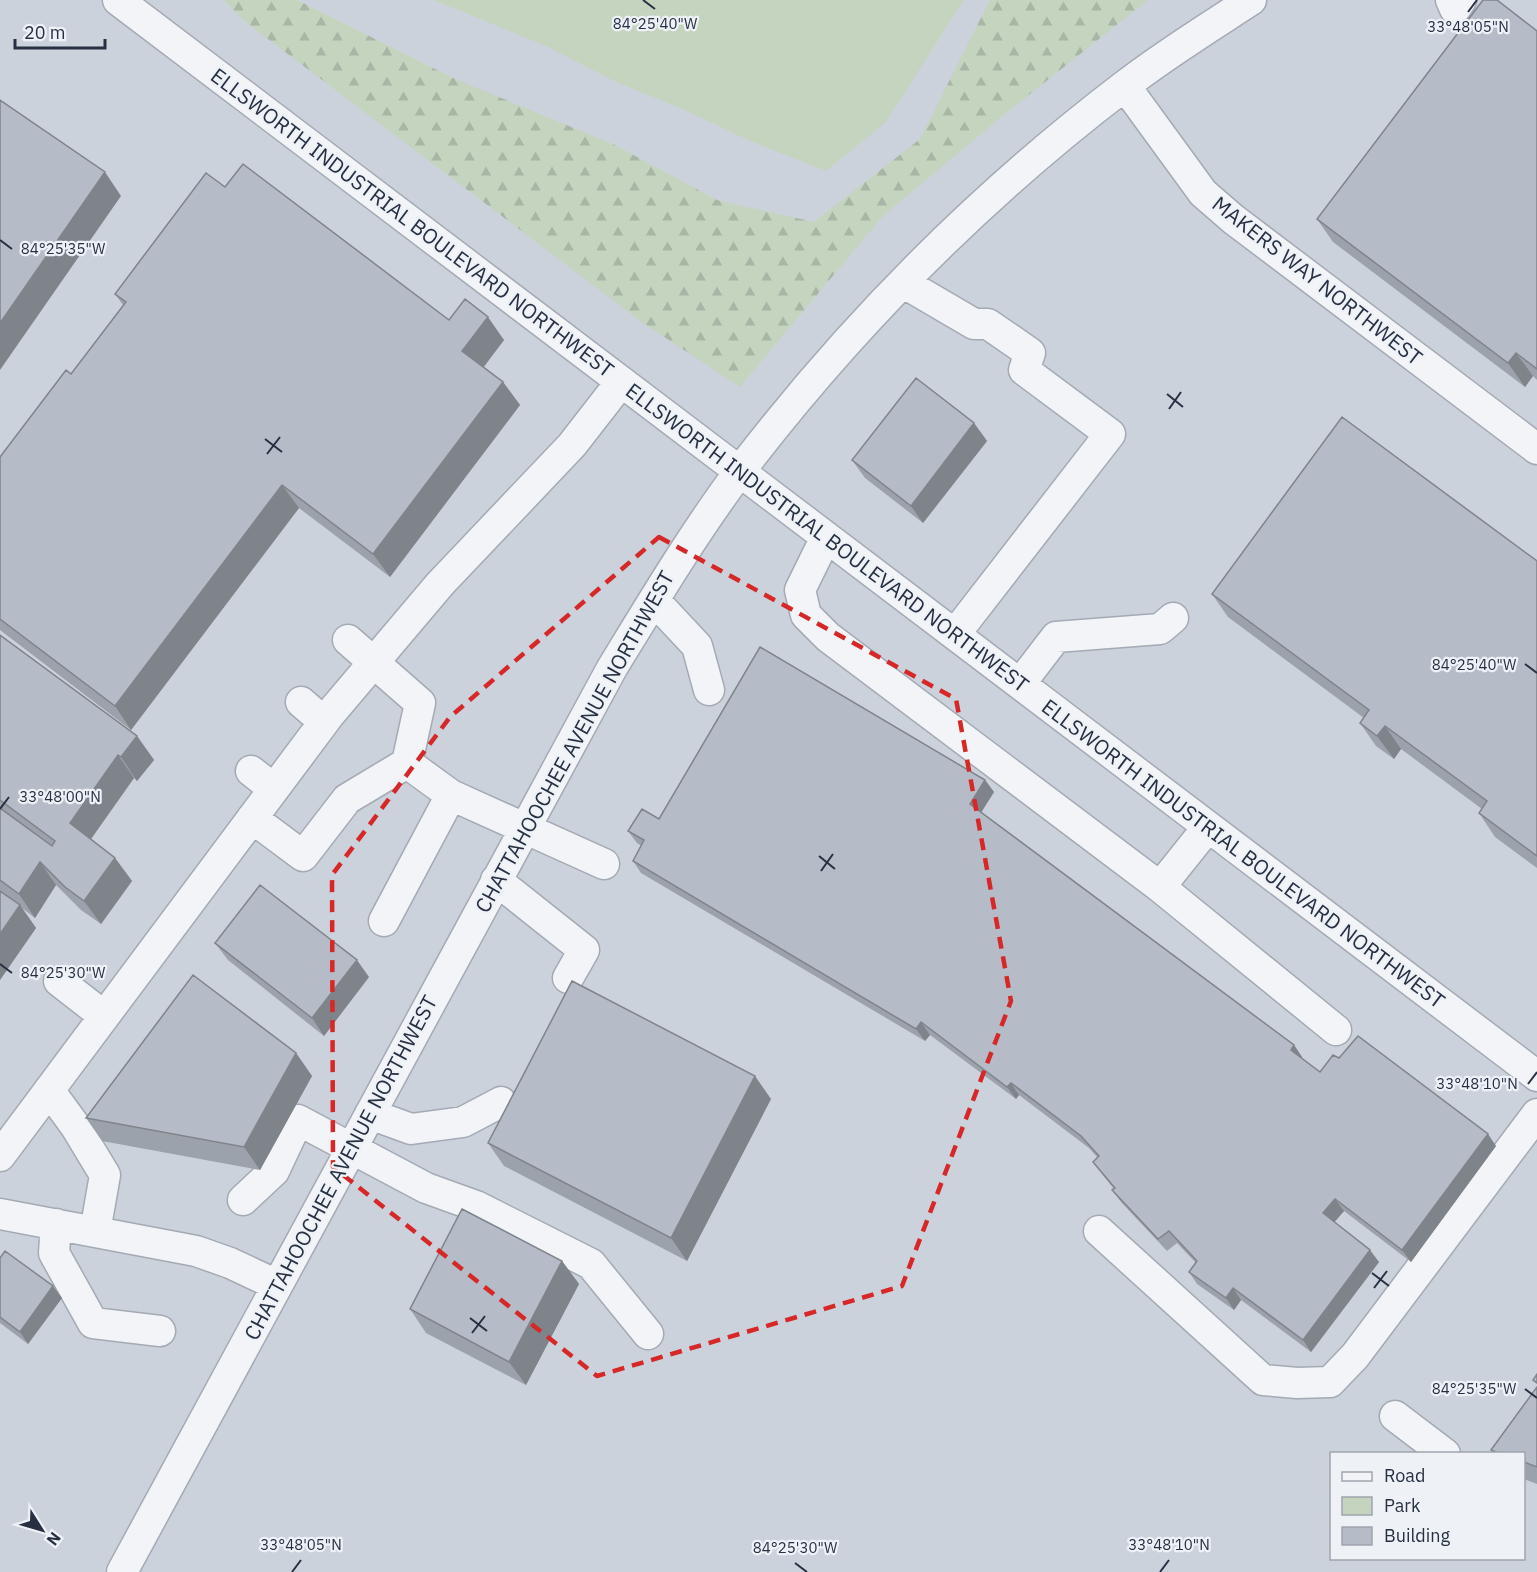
<svg xmlns="http://www.w3.org/2000/svg" width="1537" height="1572" font-family="'IBM Plex Sans',sans-serif">
<style>
.built{fill:#ccd2dc;fill-rule:evenodd}
.green{fill:#c4d4bf}
.forest{fill:url(#forest-firs)}
.lines{fill:none;stroke-linecap:round;stroke-linejoin:round}
.minor-casing{stroke:#a3aab4;stroke-width:33}
.minor{stroke:#f2f4f7;stroke-width:30}
.wall{fill:#9ca2ab}
.shaded-wall{fill:#7f848b}
.building{fill:#b5bcc7;stroke:#7f848b;stroke-width:1.5}
.marked{fill:none;stroke:#d62828;stroke-width:4.5;stroke-dasharray:12 8;stroke-linejoin:round}
.ticks{fill:none;stroke:#263042;stroke-width:2}
.labels{text-anchor:middle;stroke-width:4.5;stroke-linejoin:round;paint-order:stroke}
.street-label{font-size:21px;fill:#263042;stroke:#eef2f7}
.ticks-label{font-size:15px;text-anchor:middle;fill:#263042;stroke:#eef2f7;stroke-width:4.5;stroke-linejoin:round;paint-order:stroke}
</style>
<defs>
<pattern id="forest-firs" width="22" height="20" patternUnits="userSpaceOnUse" patternTransform="scale(1.5)"><rect width="22" height="20" fill="#c4d4bf"/><path d="M5 1l3.5 6h-7zM16 11l3.5 6h-7z" fill="#a8b6a5"/></pattern>
</defs>
<rect width="100%" height="100%" fill="#dee3ea"/>
<path class="built" d="M 0,0 L 1537,0 L 1537,1572 L 0,1572 ZM 1332,1454 L 1524,1454 L 1524,1558 L 1332,1558 Z"/>
<path class="green" d="M 434,0 L 964,0 L 885,123 L 826,171 L 750,141 L 689,112 L 612,80 L 550,48 Z"/>
<path class="forest" d="M 223,0 L 297,0 L 453,78 L 615,145 L 717,200 L 814,222 L 920,139 L 990,0 L 1148,0 L 1010,110 L 883,216 L 740,387 L 643,323 L 248,24 Z"/>
<g class="lines">
<defs>
<path id="minor" d="M 118,0 L 1537,1076
M 1451,0 L 1455,9 L 1461,0
M 1125,86 L 1203,193 L 1233,219 L 1537,449
M 904,283 L 974,324 L 988,324 L 1030,353 L 1024,370 L 1110,434 L 955,634
M 826,537 L 800,590 L 806,615 L 828,637 L 1160,887 L 1336,1030
M 654,600 L 697,646 L 709,690
M 348,640 L 420,703 L 407,763 L 451,795 L 604,864
M 1020,684 L 1056,637 L 1160,629 L 1173,618
M 301,702 L 324,722
M 251,771 L 274,789
M 252,818 L 303,856 L 347,799 L 407,763
M 496,880 L 584,950 L 568,978
M 1160,887 L 1208,827
M 384,921 L 451,795
M 59,981 L 104,1016
M 49,1090 L 76,1127 L 105,1175 L 95,1232
M 370,1114 L 411,1129 L 463,1122 L 501,1102
M 0,1156 L 330,714 L 440,584 L 572,445 L 621,382
M 243,1200 L 274,1171 L 298,1120 L 426,1188 L 476,1206 L 591,1264 L 648,1334
M 0,1214 L 196,1251 L 230,1263 L 277,1285
M 56,1224 L 54,1253 L 93,1323 L 160,1331
M 1099,1231 L 1263,1380 L 1297,1383 L 1330,1382 L 1355,1356 L 1537,1114
M 1395,1416 L 1445,1454
M 122,1572 L 612,668 C 653,601 693,534 740,471 C 850,327 979,197 1123,87 C 1164,55 1208,28 1251,0"/>
</defs>
<use href="#minor" class="minor-casing"/>
<use href="#minor" class="minor"/>
</g>
<path class="wall" d="M 1537,31 L 1537,380 L 1533,376 L 1525,387 L 1333,242 L 1317,219 Z
M 225,187 L 449,320 L 504,340 L 484,367 L 503,382 L 520,405 L 390,577 L 299,508 L 131,730 L 0,630 L 0,457 L 71,374 L 123,305 L 115,294 Z
M 974,423 L 987,441 L 923,523 L 865,478 L 852,460 Z
M 1537,561 L 1537,868 L 1495,837 L 1479,813 L 1482,809 L 1401,749 L 1394,759 L 1376,746 L 1360,723 L 1364,718 L 1228,617 L 1212,594 Z
M 0,635 L 137,736 L 154,760 L 137,781 L 134,778 L 91,839 L 115,858 L 132,881 L 101,924 L 81,910 L 56,885 L 35,918 L 22,908 L 36,928 L 0,980 Z
M 985,780 L 994,792 L 981,812 L 1294,1045 L 1302,1057 L 1301,1058 L 1320,1072 L 1496,1146 L 1411,1262 L 1344,1211 L 1334,1222 L 1379,1262 L 1311,1352 L 1241,1300 L 1234,1310 L 1197,1284 L 1189,1272 L 1196,1263 L 1177,1243 L 1167,1251 L 1121,1202 L 1112,1190 L 1114,1189 L 1102,1174 L 1093,1162 L 1098,1158 L 1089,1148 L 1019,1095 L 1016,1099 L 930,1035 L 925,1041 L 641,873 L 633,861 L 642,846 L 637,843 L 628,831 L 659,819 Z
M 215,943 L 369,977 L 324,1036 L 228,960 Z
M 296,1053 L 312,1076 L 260,1170 L 102,1141 L 86,1118 Z
M 771,1099 L 687,1261 L 504,1166 L 488,1143 Z
M 0,1258 L 53,1286 L 62,1298 L 28,1344 L 0,1323 Z
M 562,1261 L 579,1284 L 526,1385 L 426,1333 L 410,1309 Z
M 1537,1387 L 1537,1484 L 1524,1479 L 1524,1454 L 1493,1454 L 1491,1450 Z"/>
<path class="shaded-wall" d="M 105,172 L 121,196 L 0,370 L 0,323 Z
M 488,317 L 504,340 L 478,374 L 462,351 Z
M 1516,353 L 1533,376 L 1525,387 L 1508,363 Z
M 503,382 L 520,405 L 390,577 L 373,554 Z
M 974,423 L 987,441 L 923,523 L 911,506 Z
M 282,485 L 299,508 L 131,730 L 115,706 Z
M 1385,726 L 1401,749 L 1394,759 L 1377,736 Z
M 137,736 L 154,760 L 137,781 L 121,757 Z
M 118,755 L 134,778 L 86,846 L 70,823 Z
M 985,780 L 994,792 L 979,816 L 970,804 Z
M 115,858 L 132,881 L 101,924 L 84,901 Z
M 40,862 L 56,885 L 35,918 L 19,894 Z
M 20,905 L 36,928 L 0,980 L 0,934 Z
M 357,960 L 369,977 L 324,1036 L 312,1018 Z
M 921,1022 L 930,1035 L 925,1041 L 916,1029 Z
M 1294,1045 L 1302,1057 L 1299,1062 L 1291,1050 Z
M 296,1053 L 312,1076 L 260,1170 L 244,1147 Z
M 755,1076 L 771,1099 L 687,1261 L 671,1238 Z
M 1011,1083 L 1019,1095 L 1016,1099 L 1007,1087 Z
M 1488,1134 L 1496,1146 L 1411,1262 L 1402,1250 Z
M 1335,1199 L 1344,1211 L 1332,1225 L 1323,1213 Z
M 1370,1250 L 1379,1262 L 1311,1352 L 1303,1340 Z
M 562,1261 L 579,1284 L 526,1385 L 509,1362 Z
M 53,1286 L 62,1298 L 28,1344 L 20,1332 Z
M 1233,1288 L 1241,1300 L 1234,1310 L 1226,1298 Z"/>
<path class="building" d="M 1483,0 L 1497,0 L 1537,31 L 1537,369 L 1516,353 L 1508,363 L 1317,219 Z
M 0,100 L 105,172 L 0,323 Z
M 243,164 L 449,320 L 465,299 L 488,317 L 462,351 L 503,382 L 373,554 L 282,485 L 115,706 L 0,619 L 0,457 L 66,370 L 71,374 L 126,302 L 115,294 L 206,173 L 225,187 Z
M 916,378 L 974,423 L 911,506 L 852,460 Z
M 1342,417 L 1537,561 L 1537,856 L 1479,813 L 1487,801 L 1385,726 L 1377,736 L 1360,723 L 1369,710 L 1212,594 Z
M 0,635 L 137,736 L 121,757 L 118,755 L 70,823 L 115,858 L 84,901 L 65,887 L 40,862 L 19,894 L 0,880 L 0,808 L 52,846 L 55,841 L 0,800 Z
M 760,647 L 985,780 L 970,804 L 1294,1045 L 1291,1050 L 1320,1072 L 1333,1055 L 1339,1058 L 1358,1036 L 1488,1134 L 1402,1250 L 1335,1199 L 1323,1213 L 1370,1250 L 1303,1340 L 1233,1288 L 1226,1298 L 1189,1272 L 1197,1261 L 1169,1231 L 1158,1239 L 1112,1190 L 1115,1188 L 1093,1162 L 1099,1156 L 1081,1136 L 1011,1083 L 1007,1087 L 921,1022 L 916,1029 L 633,861 L 644,840 L 628,831 L 642,809 L 659,819 Z
M 260,885 L 357,960 L 312,1018 L 215,943 Z
M 0,891 L 20,905 L 0,934 Z
M 193,975 L 296,1053 L 244,1147 L 86,1118 Z
M 572,981 L 755,1076 L 671,1238 L 488,1143 Z
M 462,1209 L 562,1261 L 509,1362 L 410,1309 Z
M 5,1251 L 53,1286 L 20,1332 L 0,1317 L 0,1258 Z
M 1537,1374 L 1537,1383 L 1533,1380 Z
M 1537,1387 L 1537,1467 L 1524,1462 L 1524,1454 L 1501,1454 L 1491,1450 Z"/>
<path class="marked" d="M 659,537 L 956,699 L 1011,1001 L 902,1286 L 597,1376 L 333,1167 L 332,875 L 450,717 Z"/>
<path class="ticks" d="M 643,0 L 655,9M 1468,12 L 1477,0M 0,240 L 12,249M 1167,394 L 1183,407M 1169,409 L 1181,392M 265,439 L 282,452M 267,454 L 280,437M 1525,664 L 1537,673M 0,809 L 9,797M 819,856 L 835,869M 821,871 L 833,854M 0,964 L 12,973M 1528,1084 L 1537,1072M 1372,1273 L 1389,1286M 1374,1288 L 1387,1271M 470,1318 L 487,1331M 472,1333 L 485,1316M 1525,1389 L 1537,1398M 795,1563 L 807,1572M 292,1572 L 301,1560M 1160,1572 L 1169,1560"/>
<g class="labels">
<g class="street-label">
<text transform="translate(412 223) rotate(37)" y="7">ELLSWORTH INDUSTRIAL BOULEVARD NORTHWEST</text>
<text transform="translate(1317 281) rotate(38)" y="7">MAKERS WAY NORTHWEST</text>
<text transform="translate(827 538) rotate(37)" y="7">ELLSWORTH INDUSTRIAL BOULEVARD NORTHWEST</text>
<text transform="translate(575 742) rotate(-61)" y="7">CHATTAHOOCHEE AVENUE NORTHWEST</text>
<text transform="translate(1243 854) rotate(37)" y="7">ELLSWORTH INDUSTRIAL BOULEVARD NORTHWEST</text>
<text transform="translate(341 1168) rotate(-62)" y="7">CHATTAHOOCHEE AVENUE NORTHWEST</text>
</g>
</g>
<g class="ticks-label">
<text x="655" y="29">84°25'40"W</text>
<text x="1468" y="32">33°48'05"N</text>
<text x="63" y="254">84°25'35"W</text>
<text x="1474" y="670">84°25'40"W</text>
<text x="60" y="802">33°48'00"N</text>
<text x="63" y="978">84°25'30"W</text>
<text x="1477" y="1089">33°48'10"N</text>
<text x="1474" y="1394">84°25'35"W</text>
<text x="301" y="1550">33°48'05"N</text>
<text x="1169" y="1550">33°48'10"N</text>
<text x="795" y="1553">84°25'30"W</text>
</g>
<rect x="1330" y="1452" width="195" height="108" fill="#eef2f7" stroke="#9ea4af" stroke-width="1.5"/>
<rect x="1342" y="1472" width="30" height="9" fill="#f2f4f7" stroke="#9ea4af" stroke-width="1.5"/>
<text x="1384" y="1482" font-size="18" fill="#263042">Road</text>
<rect x="1342" y="1497" width="30" height="18" fill="#c4d4bf" stroke="#9ea4af" stroke-width="1.5"/>
<text x="1384" y="1512" font-size="18" fill="#263042">Park</text>
<rect x="1342" y="1527" width="30" height="18" fill="#b5bcc7" stroke="#9ea4af" stroke-width="1.5"/>
<text x="1384" y="1542" font-size="18" fill="#263042">Building</text>
<g transform="translate(42 1530) rotate(127)" stroke="#eef2f7" stroke-width="4.5" paint-order="stroke">
<path d="M0-4.5L10 22L0 15L-10 22Z" fill="#263042"/>
<text y="-9" font-size="16" font-weight="bold" text-anchor="middle" fill="#263042">N</text>
</g>
<path d="M15 39v9h90v-9" fill="none" stroke="#263042" stroke-width="3"/>
<text x="24" y="39" font-size="18" fill="#263042" stroke="#eef2f7" stroke-width="4.5" paint-order="stroke">20 m</text>
</svg>
